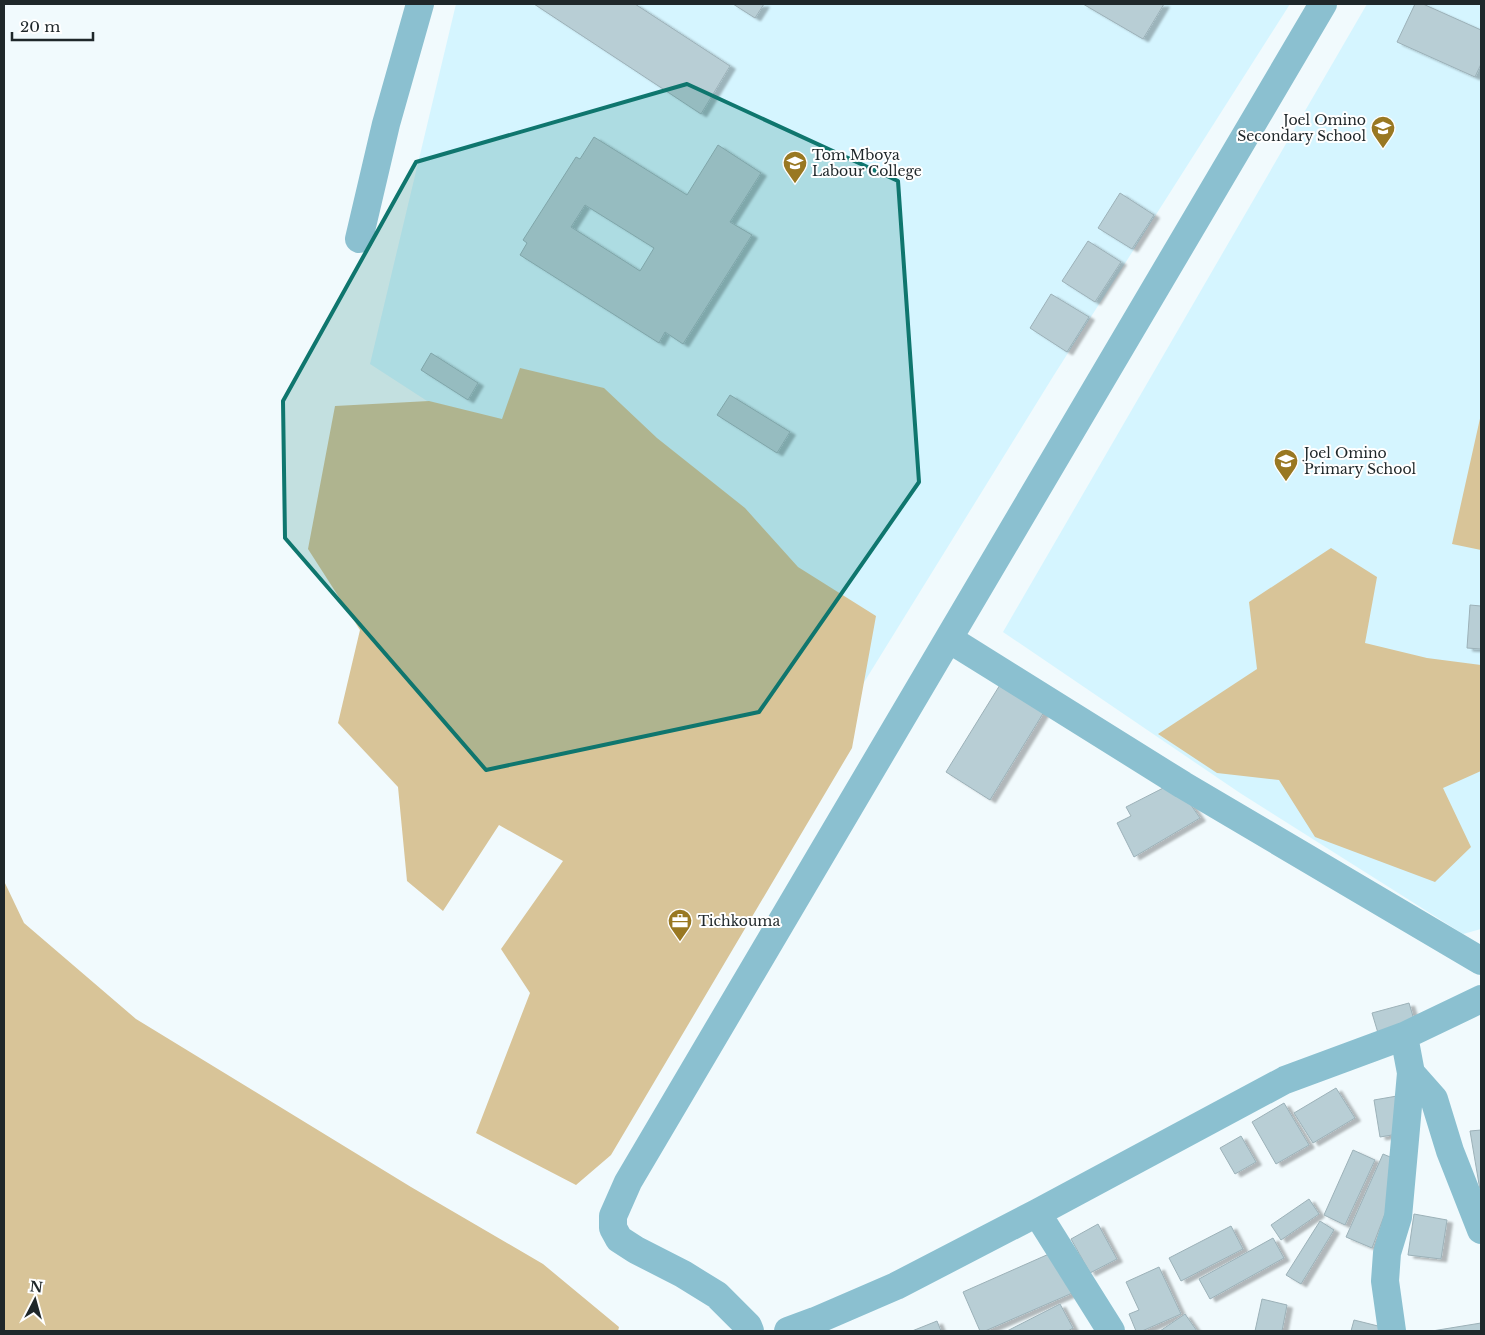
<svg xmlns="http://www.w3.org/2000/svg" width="1485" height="1335" font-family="'Libre Baskerville',serif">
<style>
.built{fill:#d5f5ff}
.green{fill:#d8c498}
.building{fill:#b8ced5;stroke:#9cb1b8;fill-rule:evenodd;filter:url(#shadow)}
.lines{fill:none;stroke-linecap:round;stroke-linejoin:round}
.minor{stroke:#8bc0d0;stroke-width:28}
.marked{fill:#0f766e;fill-opacity:0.2;stroke:#0f766e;stroke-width:4;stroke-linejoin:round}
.labels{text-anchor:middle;stroke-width:4;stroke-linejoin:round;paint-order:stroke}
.poi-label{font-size:14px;fill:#1f272a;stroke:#fff;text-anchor:start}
</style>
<defs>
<filter id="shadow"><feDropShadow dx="5.5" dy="3" stdDeviation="1" flood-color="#0004"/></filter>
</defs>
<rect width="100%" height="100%" fill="#f1fafd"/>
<path class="built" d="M 456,4 L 1290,4 L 1054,375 L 863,684 L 370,364 Z
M 1367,4 L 1481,4 L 1481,929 L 1463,934 L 1240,793 L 1003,632 Z"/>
<path class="green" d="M 520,368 L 604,388 L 657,438 L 745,508 L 798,567 L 876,616 L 852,748 L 611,1155 L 576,1185 L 476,1133 L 530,993 L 501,949 L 563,861 L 499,825 L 443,911 L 407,881 L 398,787 L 338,723 L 360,630 L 308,549 L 335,406 L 429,401 L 502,419 Z
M 1481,414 L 1481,550 L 1452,544 Z
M 1331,548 L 1377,577 L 1365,643 L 1427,658 L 1481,665 L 1481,771 L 1443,788 L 1471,847 L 1435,882 L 1315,837 L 1279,780 L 1217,773 L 1158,734 L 1257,669 L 1249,602 Z
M 4,881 L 24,923 L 136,1019 L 411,1187 L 543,1264 L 619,1327 L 618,1331 L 4,1331 Z"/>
<path class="building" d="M 534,4 L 635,4 L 730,66 L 701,114 Z
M 733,4 L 764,4 L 755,18 Z
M 1083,4 L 1164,4 L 1143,39 Z
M 1415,4 L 1423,4 L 1481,30 L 1481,64 L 1475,77 L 1397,42 Z
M 594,137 L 687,195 L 718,145 L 761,173 L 730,222 L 752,235 L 683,344 L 665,332 L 659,343 L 520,255 L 527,243 L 523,240 L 576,157 L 580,159 ZM 585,205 L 654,248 L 640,271 L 571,227 Z
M 1120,193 L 1154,215 L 1132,249 L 1098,228 Z
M 1088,241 L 1121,262 L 1095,302 L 1062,281 Z
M 1051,294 L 1089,317 L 1067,352 L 1030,328 Z
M 431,353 L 478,383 L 468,400 L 421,370 Z
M 730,395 L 790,432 L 777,453 L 717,415 Z
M 1470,605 L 1481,606 L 1481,649 L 1467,648 Z
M 1003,680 L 1047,707 L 990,800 L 946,772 Z
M 1175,782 L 1200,818 L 1134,857 L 1117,823 L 1131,816 L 1126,807 Z
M 1409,1003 L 1415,1023 L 1378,1033 L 1372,1013 Z
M 1336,1088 L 1355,1118 L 1313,1143 L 1294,1113 Z
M 1397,1096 L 1404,1133 L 1380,1137 L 1374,1100 Z
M 1284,1103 L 1309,1145 L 1276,1164 L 1252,1122 Z
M 1481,1130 L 1481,1190 L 1480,1190 L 1470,1131 Z
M 1241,1136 L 1256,1162 L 1235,1174 L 1220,1148 Z
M 1353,1150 L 1375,1160 L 1345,1225 L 1324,1215 Z
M 1383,1154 L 1402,1162 L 1399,1177 L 1372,1248 L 1346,1237 Z
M 1309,1199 L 1319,1214 L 1281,1240 L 1271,1225 Z
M 1414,1214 L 1447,1220 L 1441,1259 L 1408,1255 Z
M 1320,1221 L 1334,1230 L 1301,1284 L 1286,1275 Z
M 1098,1224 L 1117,1259 L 1090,1273 L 1071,1239 Z
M 1231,1226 L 1243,1249 L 1181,1281 L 1169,1258 Z
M 1273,1238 L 1284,1258 L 1210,1299 L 1199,1279 Z
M 1058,1250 L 1077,1291 L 985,1331 L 980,1331 L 963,1292 Z
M 1159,1267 L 1181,1314 L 1142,1331 L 1136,1331 L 1129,1314 L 1139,1310 L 1126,1282 Z
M 1262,1299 L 1287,1305 L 1282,1331 L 1255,1331 Z
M 1060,1304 L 1073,1328 L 1068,1331 L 1007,1331 Z
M 1185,1314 L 1197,1331 L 1160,1331 Z
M 1354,1320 L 1382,1327 L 1381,1331 L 1351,1331 Z
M 937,1321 L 941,1331 L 912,1331 Z
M 1481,1323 L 1481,1331 L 1432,1331 Z"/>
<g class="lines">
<path class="minor" d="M 359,239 L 386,124 L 420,4
M 949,639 L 1183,785 L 1481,961
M 1411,1073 L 1434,1099 L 1450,1151 L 1481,1230
M 1037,1213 L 1111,1331
M 750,1331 L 748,1326 L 717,1295 L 683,1274 L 636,1250 L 619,1239 L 613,1228 L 613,1216 L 628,1182 L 1323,4
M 788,1331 L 815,1321 L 896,1286 L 1037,1213 L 1285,1080 L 1404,1036 L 1481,999
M 1392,1331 L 1385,1281 L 1387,1253 L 1398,1217 L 1411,1073 L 1404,1036"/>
</g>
<path class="marked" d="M 687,84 L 898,181 L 919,482 L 759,712 L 486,770 L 285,538 L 283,401 L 416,162 Z"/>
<defs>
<symbol id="school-pin" viewBox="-11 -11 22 30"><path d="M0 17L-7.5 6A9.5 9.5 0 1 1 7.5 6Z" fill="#997822" stroke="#fff"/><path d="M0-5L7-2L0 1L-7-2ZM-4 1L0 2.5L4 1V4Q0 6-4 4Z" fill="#fff"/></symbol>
<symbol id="office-pin" viewBox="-11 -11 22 30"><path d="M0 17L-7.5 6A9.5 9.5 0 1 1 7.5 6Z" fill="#997822" stroke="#fff"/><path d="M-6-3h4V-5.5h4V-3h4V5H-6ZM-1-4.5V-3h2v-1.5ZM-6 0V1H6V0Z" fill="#fff"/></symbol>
</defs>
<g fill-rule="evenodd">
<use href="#school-pin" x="1369" y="114" width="28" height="38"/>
<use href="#school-pin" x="781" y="149" width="28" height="38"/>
<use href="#school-pin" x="1272" y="447" width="28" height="38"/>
<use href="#office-pin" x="666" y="907" width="28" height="38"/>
</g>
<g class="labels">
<g class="poi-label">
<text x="1366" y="125" text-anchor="end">Joel Omino<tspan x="1366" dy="16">Secondary School</tspan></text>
<text x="812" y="160">Tom Mboya<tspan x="812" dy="16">Labour College</tspan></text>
<text x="1304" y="458">Joel Omino<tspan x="1304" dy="16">Primary School</tspan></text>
<text x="698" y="926">Tichkouma</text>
</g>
</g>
<rect width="1485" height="1335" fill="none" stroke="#1f272a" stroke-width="10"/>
<g transform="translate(35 1300) rotate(6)" stroke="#ffffff" stroke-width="4" paint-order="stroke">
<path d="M0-4L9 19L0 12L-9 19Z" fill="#1f272a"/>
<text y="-8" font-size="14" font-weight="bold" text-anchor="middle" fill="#1f272a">N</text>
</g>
<path d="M12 32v8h81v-8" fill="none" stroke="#1f272a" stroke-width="2.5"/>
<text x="20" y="32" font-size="15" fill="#1f272a" stroke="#ffffff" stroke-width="4" paint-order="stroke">20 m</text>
</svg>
